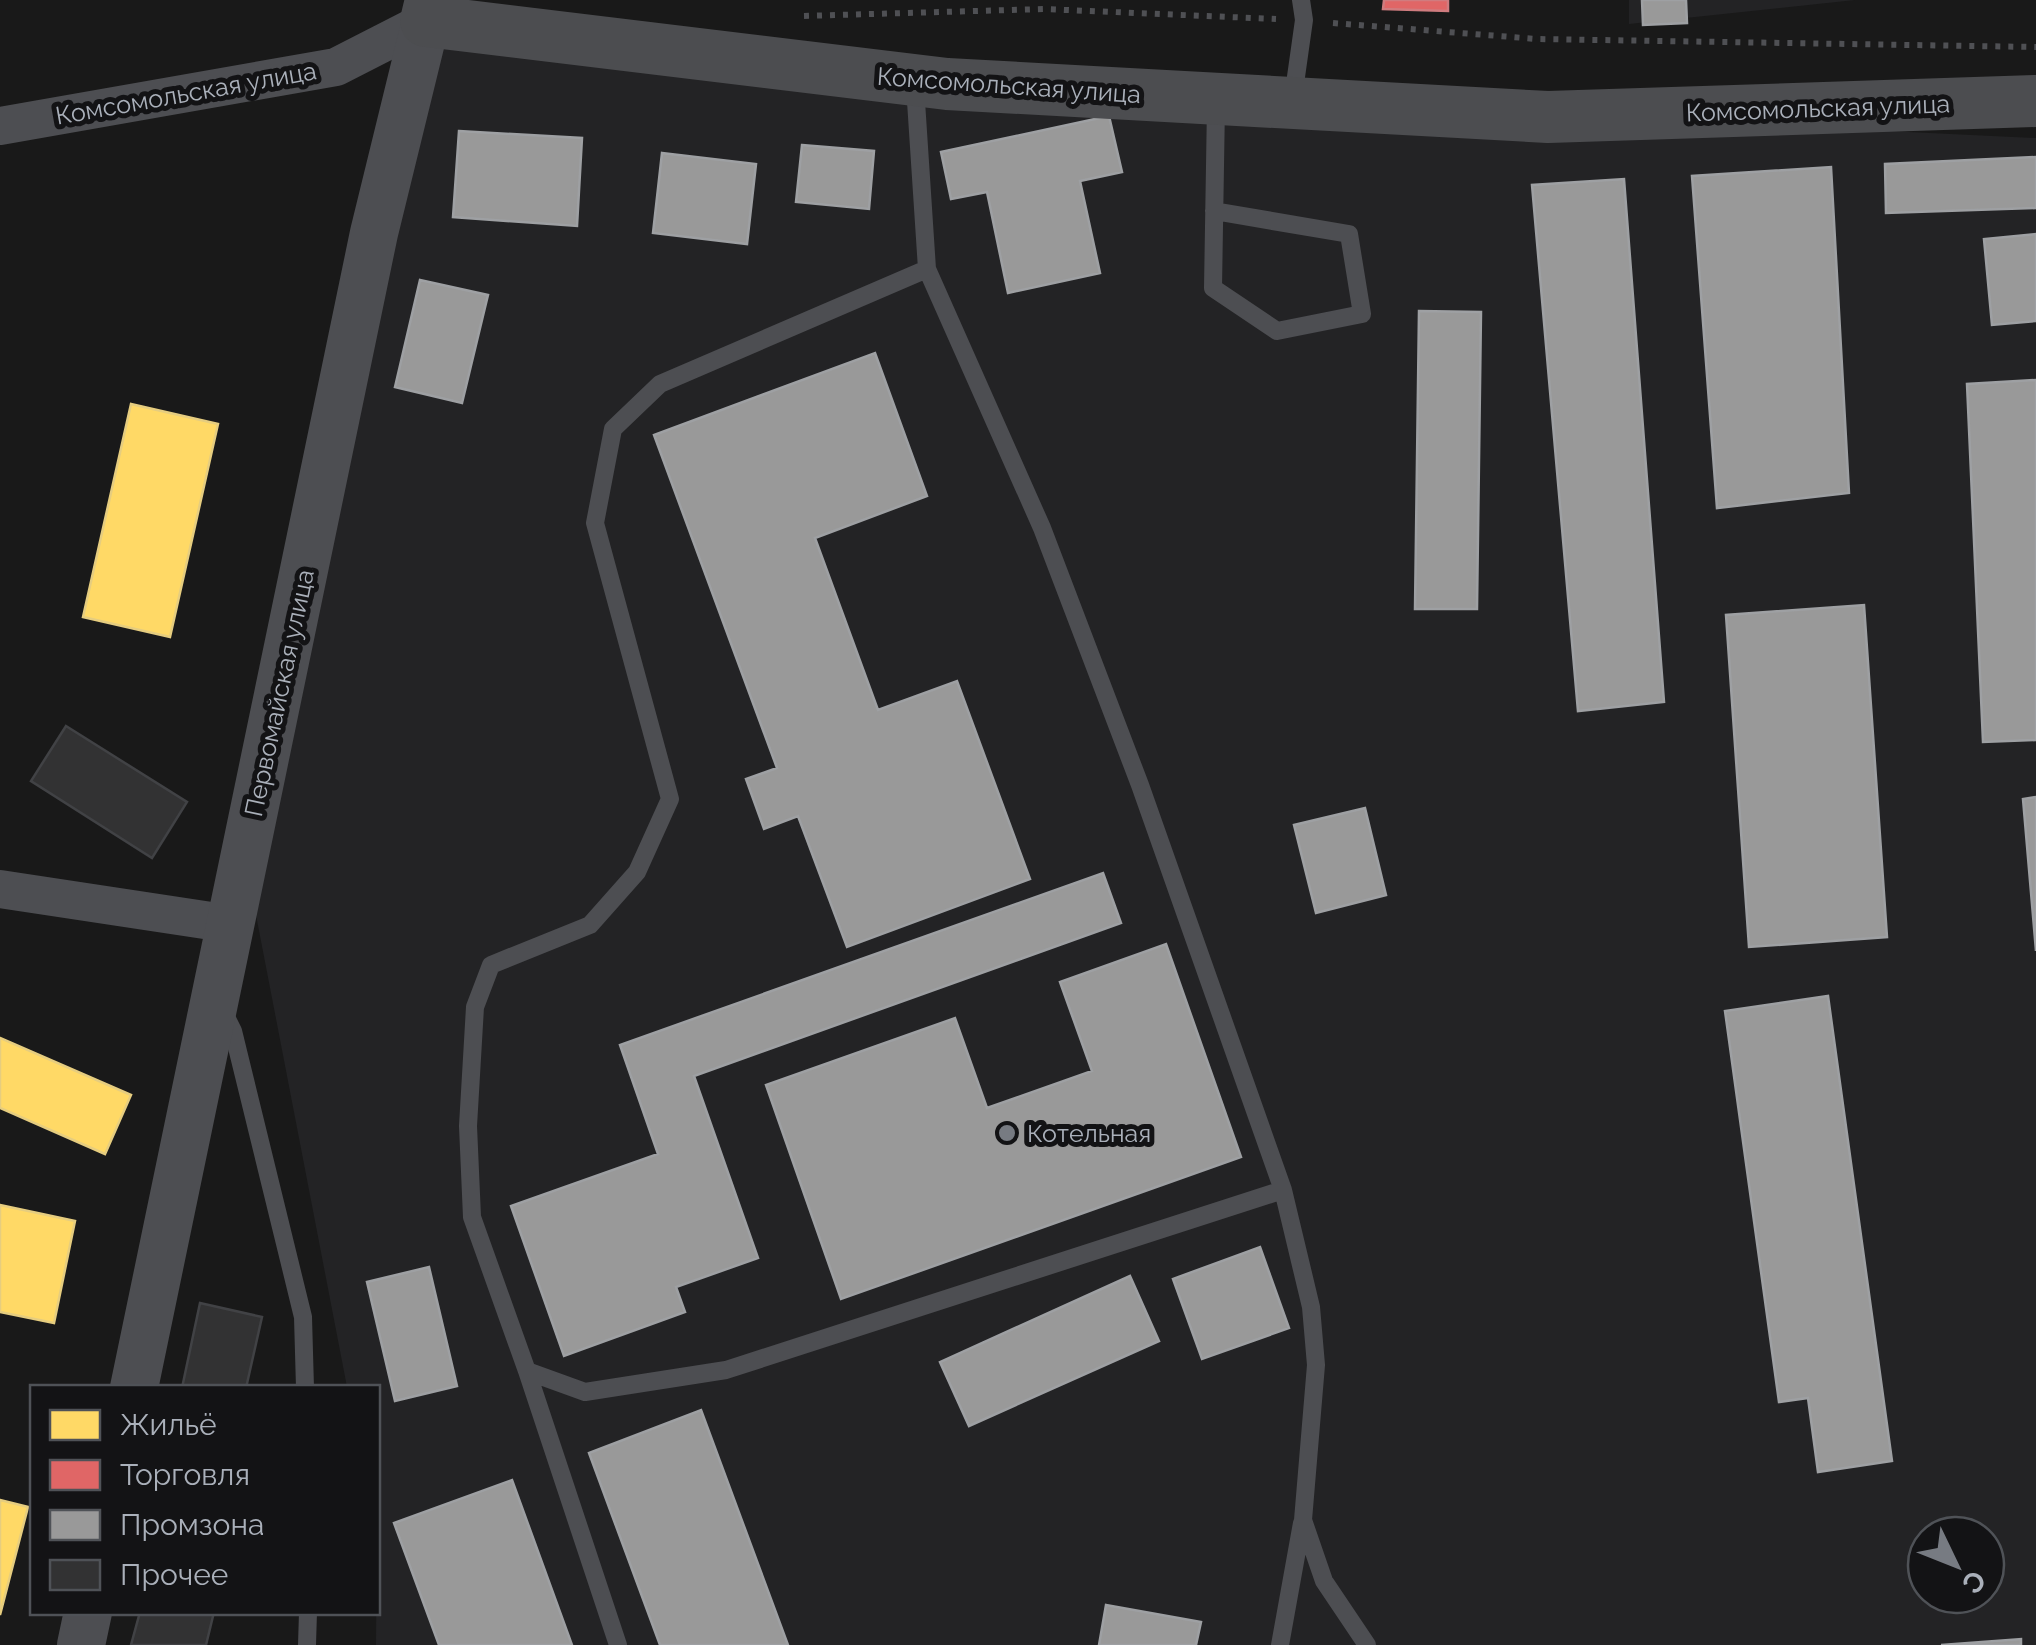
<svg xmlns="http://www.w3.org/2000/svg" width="2036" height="1645" font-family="Raleway,sans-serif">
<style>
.built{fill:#232325;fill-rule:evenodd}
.homes{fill:#ffd966;stroke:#e6cd7f;stroke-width:2.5}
.shops{fill:#e06666;stroke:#d07c7f;stroke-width:2.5}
.industry{fill:#999;stroke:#9ea0a3;stroke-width:2.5}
.building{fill:#323233;stroke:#414245;stroke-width:2.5}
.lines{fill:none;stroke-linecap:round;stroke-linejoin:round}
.path{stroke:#4f5054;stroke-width:6;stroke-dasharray:5 8;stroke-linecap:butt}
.service{stroke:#4d4e52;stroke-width:18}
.minor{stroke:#4d4e52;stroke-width:38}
.tertiary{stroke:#4d4e52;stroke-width:48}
.secondary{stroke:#4c4d50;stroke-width:52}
.poi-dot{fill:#777b82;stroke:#131315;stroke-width:4}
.labels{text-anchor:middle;stroke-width:10;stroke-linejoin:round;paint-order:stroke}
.street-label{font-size:25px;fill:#aab0ba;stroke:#131315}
.poi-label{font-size:25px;fill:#aab0ba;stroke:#131315;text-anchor:start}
</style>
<rect width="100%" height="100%" fill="#191919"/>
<path class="built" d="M 1629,0 L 1855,0 L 1629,24 Z
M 426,21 L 1216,99 L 2036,138 L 2036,1645 L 376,1645 L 378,1388 L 347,1387 L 245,858 ZM 1926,1535 L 1986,1535 L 1986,1595 L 1926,1595 Z"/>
<path class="homes" d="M 131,404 L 218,424 L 170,637 L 83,617 Z
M 0,1038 L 131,1095 L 105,1154 L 0,1108 Z
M 0,1205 L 75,1221 L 54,1323 L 0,1312 Z
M 0,1500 L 28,1507 L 0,1615 Z"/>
<path class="shops" d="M 1448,0 L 1448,11 L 1383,9 L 1384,0 Z"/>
<path class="industry" d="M 1642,0 L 1686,0 L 1687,23 L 1643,25 Z
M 1109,116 L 1122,172 L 1080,181 L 1100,273 L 1008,293 L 987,192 L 951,199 L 941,152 Z
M 459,131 L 582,138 L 577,226 L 453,217 Z
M 802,145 L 874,151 L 869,209 L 796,202 Z
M 662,153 L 756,164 L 747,244 L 653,233 Z
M 2036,157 L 2036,208 L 1886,213 L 1885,164 Z
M 1831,167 L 1849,493 L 1717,508 L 1692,176 Z
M 1624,179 L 1664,702 L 1578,711 L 1532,185 Z
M 2036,234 L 2036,321 L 1992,325 L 1984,239 Z
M 420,280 L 488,295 L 462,403 L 395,387 Z
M 1419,311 L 1481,312 L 1477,609 L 1415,609 Z
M 875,353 L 927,496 L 815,538 L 878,710 L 957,681 L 1030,879 L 847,947 L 798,816 L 764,829 L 746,779 L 777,768 L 654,435 Z
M 2036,380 L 2036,740 L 1983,742 L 1967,384 Z
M 1864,605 L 1887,937 L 1749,947 L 1726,615 Z
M 2036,797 L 2036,951 L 2023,799 Z
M 1365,808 L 1386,895 L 1316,913 L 1294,825 Z
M 1103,873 L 1121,923 L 694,1076 L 758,1258 L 676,1287 L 685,1312 L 564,1356 L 511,1206 L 658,1154 L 620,1045 Z
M 1166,944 L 1241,1157 L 841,1299 L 766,1085 L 955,1018 L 987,1108 L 1092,1071 L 1060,982 Z
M 1828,996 L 1892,1461 L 1818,1472 L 1808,1398 L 1779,1402 L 1725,1011 Z
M 1260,1247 L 1289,1328 L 1202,1359 L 1173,1279 Z
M 429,1267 L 457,1386 L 395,1401 L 367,1282 Z
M 1130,1276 L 1159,1341 L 969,1426 L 940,1362 Z
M 701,1410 L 788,1645 L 660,1645 L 589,1453 Z
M 512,1480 L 572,1645 L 439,1645 L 394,1523 Z
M 1106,1605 L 1201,1622 L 1196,1645 L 1099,1645 Z
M 2021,1639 L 2021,1645 L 1941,1645 Z"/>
<path class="building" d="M 66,726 L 187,802 L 152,858 L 31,781 Z
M 200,1303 L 262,1317 L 246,1388 L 182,1388 Z
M 140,1612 L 214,1612 L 206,1645 L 131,1645 Z"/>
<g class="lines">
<path class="path" d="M 804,16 L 1043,9 L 1276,19
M 1333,23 L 1537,39 L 2036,47"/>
<path class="service" d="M 915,86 L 927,269 L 1042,528 L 1140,785 L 1283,1190 L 726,1370 L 585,1392 L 527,1371 L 472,1217 L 468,1126 L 475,1007 L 491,965 L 590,925 L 637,872 L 670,799 L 595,523 L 613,429 L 660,384 L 927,269
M 1293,98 L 1304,20 L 1301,0
M 1214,211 L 1349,234 L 1362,314 L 1277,331 L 1213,288 C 1214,227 1215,166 1216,105
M 222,1009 L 233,1031 L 303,1317 L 305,1388
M 1283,1190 L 1311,1307 L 1316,1365 L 1303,1520 L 1324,1581 L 1367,1645
M 527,1371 L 618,1645
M 307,1645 L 308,1612
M 1280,1645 L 1302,1523"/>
<path class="minor" d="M 0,126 L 336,67 L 426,21
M 0,889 L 231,924"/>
<path class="tertiary" d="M 134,1388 L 374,233 L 426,21
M 81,1645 L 88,1612"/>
<path class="secondary" d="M 431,0 L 426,21 L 947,84 L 1548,117 L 2036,101"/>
</g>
<circle class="poi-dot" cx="1007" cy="1133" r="10"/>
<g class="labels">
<g class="street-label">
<text transform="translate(1009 85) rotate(4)" y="9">Комсомольская улица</text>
<text transform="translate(186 93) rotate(-10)" y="9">Комсомольская улица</text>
<text transform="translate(1818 108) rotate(-2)" y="9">Комсомольская улица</text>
<text transform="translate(279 693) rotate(-78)" y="9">Первомайская улица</text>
</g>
<g class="poi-label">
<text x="1027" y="1142">Котельная</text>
</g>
</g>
<rect x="30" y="1385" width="350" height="230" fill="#131315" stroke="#4f5257" stroke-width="2.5"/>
<rect x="50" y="1410" width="50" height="30" fill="#ffd966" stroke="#4f5257" stroke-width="2.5"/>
<text x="120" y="1435" font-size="30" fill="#aab0ba">Жильё</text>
<rect x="50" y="1460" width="50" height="30" fill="#e06666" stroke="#4f5257" stroke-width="2.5"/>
<text x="120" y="1485" font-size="30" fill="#aab0ba">Торговля</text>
<rect x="50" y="1510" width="50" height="30" fill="#999999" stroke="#4f5257" stroke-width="2.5"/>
<text x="120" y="1535" font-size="30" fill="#aab0ba">Промзона</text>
<rect x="50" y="1560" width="50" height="30" fill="#323233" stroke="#4f5257" stroke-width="2.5"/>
<text x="120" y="1585" font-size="30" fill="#aab0ba">Прочее</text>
<g transform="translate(1956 1565) rotate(133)"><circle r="48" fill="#131315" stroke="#4f5257" stroke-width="2.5"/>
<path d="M0-8L18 38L0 25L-18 38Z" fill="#777b82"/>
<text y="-15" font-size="28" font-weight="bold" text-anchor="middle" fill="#aab0ba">С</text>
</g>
</svg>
